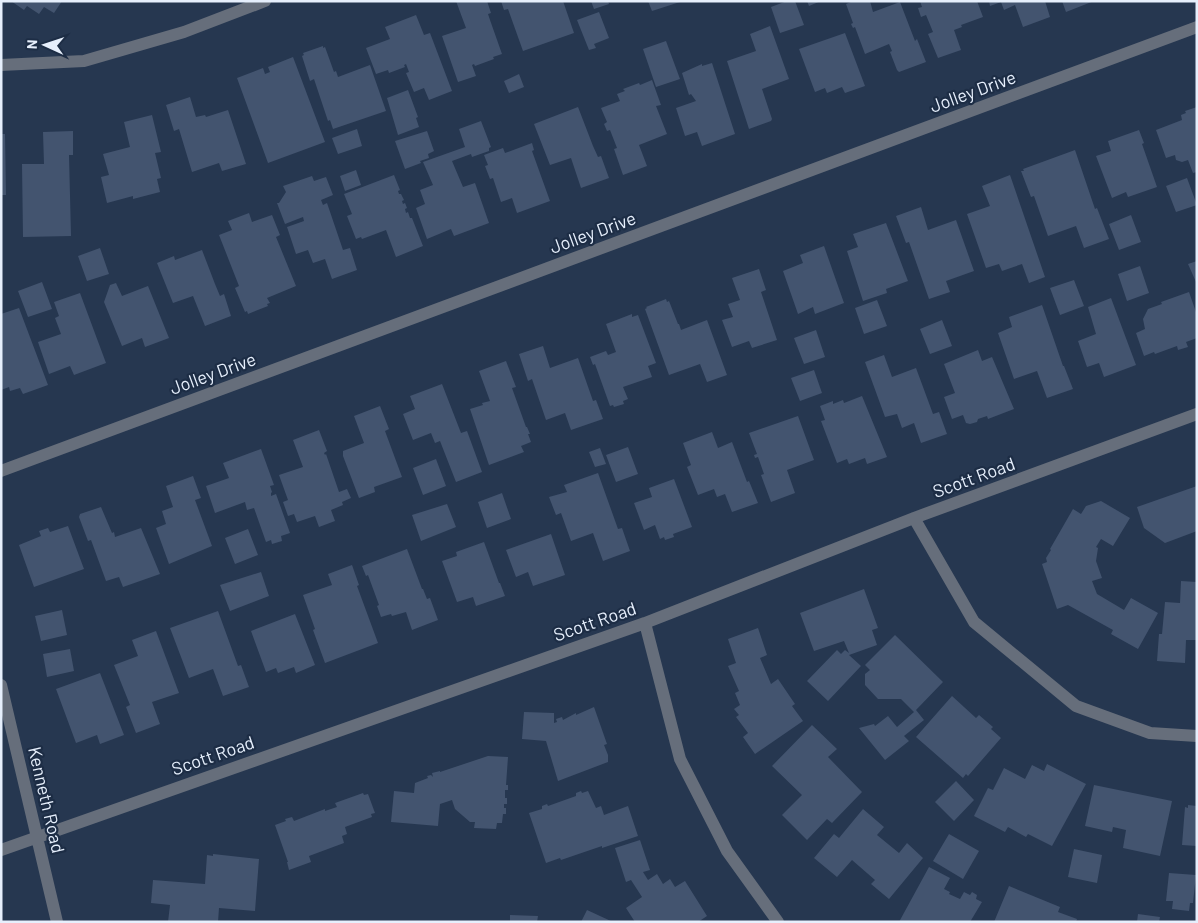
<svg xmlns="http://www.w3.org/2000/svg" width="1198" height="923" font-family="Barlow,sans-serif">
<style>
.building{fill:#43546f}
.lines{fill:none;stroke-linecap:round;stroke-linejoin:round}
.minor{stroke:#666e7b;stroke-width:12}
.labels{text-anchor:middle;stroke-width:4.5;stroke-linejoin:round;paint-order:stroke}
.street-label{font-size:18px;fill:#e6effc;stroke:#1d2d45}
</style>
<rect width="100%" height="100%" fill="#263750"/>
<path class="building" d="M 11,1 L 62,1 L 54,13 L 44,7 L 39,14 L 27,6 L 24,10 Z
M 456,1 L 487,1 L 491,13 L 488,14 L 490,20 L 502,54 L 493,57 L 494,59 L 475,66 L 474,64 L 472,65 L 476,76 L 458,82 L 442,36 L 466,28 Z
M 501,1 L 563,1 L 574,33 L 523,51 L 508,9 L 504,10 Z
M 591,1 L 608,1 L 609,4 L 594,9 Z
M 648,1 L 680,1 L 680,2 L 652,11 Z
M 787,1 L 795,1 L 804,25 L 780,33 L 771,7 Z
M 807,1 L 821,1 L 809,6 Z
M 853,1 L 870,1 L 873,12 L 900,2 L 915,41 L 917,39 L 926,62 L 899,72 L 897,70 L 890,52 L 892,51 L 889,44 L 865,54 L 855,27 L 853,28 L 851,24 L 853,23 L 846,4 Z
M 920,1 L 977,1 L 983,17 L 961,25 L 962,27 L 954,30 L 961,50 L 938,58 L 928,34 L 933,32 L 926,15 L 921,17 L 918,8 L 922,7 Z
M 989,1 L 1045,1 L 1050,17 L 1023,27 L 1015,5 L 1004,10 L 1001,2 L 990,6 Z
M 1062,1 L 1094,1 L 1066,12 Z
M 599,12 L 609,38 L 594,44 L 596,48 L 589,50 L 577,20 Z
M 416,15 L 424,35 L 430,33 L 452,91 L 429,100 L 424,88 L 414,92 L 406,73 L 409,72 L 406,64 L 404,65 L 405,67 L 389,73 L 388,70 L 376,74 L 366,48 L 390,39 L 385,27 Z
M 770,26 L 789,79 L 762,89 L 772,119 L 771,121 L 749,129 L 727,61 L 756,51 L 750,34 Z
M 845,33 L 865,86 L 845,93 L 842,87 L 827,93 L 825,88 L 815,92 L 799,49 Z
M 666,41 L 680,79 L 656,87 L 643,49 Z
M 323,46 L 323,48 L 325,47 L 334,72 L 336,71 L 338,77 L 370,65 L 386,111 L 333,129 L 330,120 L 328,121 L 314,79 L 310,81 L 302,56 L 304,55 L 303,53 Z
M 293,57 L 325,142 L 268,163 L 237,78 L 263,68 L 265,74 L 270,72 L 268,67 Z
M 712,63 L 735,134 L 702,146 L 697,132 L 685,136 L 676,108 L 696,101 L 691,94 L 689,95 L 682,73 L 702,64 L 702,66 Z
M 519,74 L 524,87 L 509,93 L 504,81 Z
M 652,80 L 661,105 L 656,106 L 667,134 L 639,145 L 647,166 L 623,175 L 614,149 L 617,148 L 610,130 L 607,131 L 604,124 L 607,122 L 601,108 L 620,101 L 617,94 L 625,91 L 623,89 L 639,83 L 640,85 Z
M 408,90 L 418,117 L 416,118 L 419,127 L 398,135 L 387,98 Z
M 190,97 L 196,117 L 205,115 L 206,117 L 228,110 L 246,164 L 222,171 L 219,163 L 192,172 L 179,129 L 174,131 L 166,105 Z
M 578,107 L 593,146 L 598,157 L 601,156 L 609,178 L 581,188 L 571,158 L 550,165 L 534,124 Z
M 1197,107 L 1197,172 L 1193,173 L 1188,160 L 1182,162 L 1176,160 L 1175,155 L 1166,158 L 1156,130 L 1182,120 L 1181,115 L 1186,113 L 1185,111 Z
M 152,115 L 161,152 L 155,153 L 161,178 L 157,179 L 160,192 L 133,199 L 133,196 L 107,203 L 101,177 L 109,175 L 103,154 L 130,147 L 124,122 Z
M 481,121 L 491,147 L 489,148 L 489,151 L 472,157 L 471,154 L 452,161 L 463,187 L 475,183 L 489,223 L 454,236 L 451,229 L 427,239 L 416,208 L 425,204 L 420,190 L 433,185 L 423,162 L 465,147 L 459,129 Z
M 357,129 L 362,146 L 338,154 L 332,138 Z
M 1139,130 L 1144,143 L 1142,144 L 1157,187 L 1128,197 L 1126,192 L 1112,198 L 1096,156 L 1111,151 L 1108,141 Z
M 73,131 L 73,155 L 69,155 L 71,236 L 23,237 L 22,164 L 44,164 L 43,132 Z
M 427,131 L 434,151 L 428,154 L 429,158 L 420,161 L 421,163 L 405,169 L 395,141 Z
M 1,134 L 5,134 L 6,195 L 1,195 Z
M 532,143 L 534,150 L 532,151 L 550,201 L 517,213 L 512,198 L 501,202 L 493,178 L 490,179 L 485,166 L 488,165 L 484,155 L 503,148 L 505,153 Z
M 1075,150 L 1095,209 L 1097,208 L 1109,239 L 1084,248 L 1076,226 L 1048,236 L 1034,196 L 1031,197 L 1021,171 L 1024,171 L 1023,169 Z
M 356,170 L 361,185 L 345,191 L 340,176 Z
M 394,175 L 400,190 L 398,191 L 399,194 L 401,194 L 404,200 L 402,201 L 403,204 L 405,203 L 407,208 L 405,209 L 406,213 L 408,212 L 410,218 L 412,218 L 423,246 L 396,257 L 386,230 L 362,239 L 361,237 L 356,239 L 347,216 L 352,214 L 344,194 Z
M 1010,175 L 1045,277 L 1029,283 L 1022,264 L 1002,271 L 999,264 L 986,268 L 967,214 L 990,206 L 982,186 Z
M 312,176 L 314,181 L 326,177 L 333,195 L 321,200 L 323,205 L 327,203 L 343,250 L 350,248 L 357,270 L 332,279 L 325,259 L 313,263 L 308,250 L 296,254 L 287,227 L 304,221 L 303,217 L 285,224 L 277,203 L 279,203 L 286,192 L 283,186 Z
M 1187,178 L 1197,205 L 1176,212 L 1166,186 Z
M 921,207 L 928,230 L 956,220 L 974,271 L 946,281 L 950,292 L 929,299 L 909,242 L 906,243 L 896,216 Z
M 249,213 L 252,222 L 272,215 L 280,235 L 276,237 L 296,286 L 267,298 L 270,303 L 267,304 L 268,306 L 248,314 L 247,311 L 245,312 L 235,288 L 239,286 L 219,235 L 232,230 L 228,221 Z
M 1131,215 L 1141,242 L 1119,250 L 1109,224 Z
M 886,223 L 908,281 L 886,289 L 887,293 L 863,301 L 847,251 L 858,247 L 853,234 Z
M 824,246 L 844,303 L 815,314 L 813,307 L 798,314 L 783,271 L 803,263 L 800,255 Z
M 100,248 L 109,274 L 87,281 L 78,256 Z
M 202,250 L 215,284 L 220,296 L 224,294 L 231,316 L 205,326 L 193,296 L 173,303 L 157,263 L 174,256 L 175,260 Z
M 1197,261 L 1197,282 L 1196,282 L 1188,264 Z
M 1140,266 L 1149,293 L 1127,301 L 1118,274 Z
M 759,269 L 766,290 L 761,292 L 777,340 L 752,348 L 749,341 L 732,347 L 722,320 L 733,317 L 728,304 L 740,300 L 732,278 Z
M 1074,280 L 1084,306 L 1060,315 L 1050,288 Z
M 42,282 L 52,309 L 28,317 L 18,291 Z
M 116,283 L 122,296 L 148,286 L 169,338 L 145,347 L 142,338 L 122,346 L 104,302 L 110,285 Z
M 1189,292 L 1197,315 L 1197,338 L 1186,342 L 1188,347 L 1178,350 L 1177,346 L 1155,354 L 1154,352 L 1144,356 L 1136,333 L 1145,329 L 1143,319 L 1148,309 L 1162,304 L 1161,302 Z
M 80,293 L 106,363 L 74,375 L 70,366 L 49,374 L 38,342 L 61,334 L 55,318 L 59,316 L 54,302 Z
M 1111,298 L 1136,365 L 1104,377 L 1099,363 L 1087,367 L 1078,341 L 1096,334 L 1088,307 Z
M 666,299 L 667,302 L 669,301 L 678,324 L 679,324 L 681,330 L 707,320 L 727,375 L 707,382 L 700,364 L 669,375 L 645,309 L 647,308 L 646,307 Z
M 877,300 L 887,326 L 864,334 L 855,308 Z
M 1042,305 L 1063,366 L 1064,366 L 1073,389 L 1047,398 L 1037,371 L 1014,379 L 998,333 L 1012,327 L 1009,317 Z
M 19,308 L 48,385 L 23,394 L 20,388 L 10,391 L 9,387 L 1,390 L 1,314 Z
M 632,314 L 632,317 L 638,315 L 656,363 L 648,366 L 652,377 L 623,387 L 628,399 L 623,401 L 624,404 L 614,407 L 613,405 L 610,406 L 595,364 L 593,365 L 590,357 L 606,351 L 608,355 L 616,352 L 606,324 Z
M 942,320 L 952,346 L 930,354 L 920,329 Z
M 816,330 L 825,357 L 804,364 L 794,338 Z
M 543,346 L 550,368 L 578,358 L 593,401 L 596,400 L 603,419 L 571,430 L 565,413 L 546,420 L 532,379 L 528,381 L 519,354 Z
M 978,350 L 982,361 L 992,357 L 1014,409 L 988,419 L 987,416 L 978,419 L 977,422 L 970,424 L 966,423 L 963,415 L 952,419 L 944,397 L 955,393 L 944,364 Z
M 884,355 L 892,377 L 916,368 L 933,414 L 939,412 L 947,434 L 921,443 L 914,423 L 902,428 L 897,414 L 885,417 L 865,362 Z
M 506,361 L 516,387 L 512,388 L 526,427 L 527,427 L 530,434 L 528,434 L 531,442 L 521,446 L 524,452 L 489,465 L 470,409 L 483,405 L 482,403 L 490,401 L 479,371 Z
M 814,370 L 822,393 L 800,401 L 791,378 Z
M 442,384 L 461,433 L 467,431 L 482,472 L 456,482 L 440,441 L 435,443 L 431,433 L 413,440 L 403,414 L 415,409 L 410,396 Z
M 862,396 L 887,457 L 867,464 L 865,458 L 849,464 L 847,459 L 837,463 L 821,421 L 825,420 L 820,406 L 833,401 L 833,404 L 843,400 L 844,403 Z
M 380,406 L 389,429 L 385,431 L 402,477 L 374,487 L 375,492 L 359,498 L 343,456 L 343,451 L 364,443 L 354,416 Z
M 798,416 L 814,460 L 787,470 L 795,493 L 771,502 L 761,475 L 764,474 L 758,457 L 755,458 L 754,455 L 757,454 L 749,433 Z
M 319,430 L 327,451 L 324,453 L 325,455 L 326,454 L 339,492 L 347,489 L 351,498 L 342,502 L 343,505 L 331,510 L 335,521 L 319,527 L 315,516 L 297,522 L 294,514 L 288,516 L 283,502 L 288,500 L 279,475 L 303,467 L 293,440 Z
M 712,432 L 718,448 L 732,442 L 747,482 L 749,481 L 758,503 L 732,512 L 725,494 L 717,497 L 714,489 L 698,495 L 687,467 L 691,465 L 683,443 Z
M 628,447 L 638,474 L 616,482 L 606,455 Z
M 600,448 L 606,464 L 595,467 L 589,452 Z
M 261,449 L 274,485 L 270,486 L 272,492 L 271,493 L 271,496 L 276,494 L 290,533 L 281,536 L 282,541 L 272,544 L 271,540 L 266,542 L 254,508 L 247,510 L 245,502 L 215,513 L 206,486 L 229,478 L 223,463 Z
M 436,459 L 446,486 L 423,495 L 413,468 Z
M 598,473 L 618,529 L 622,528 L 630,551 L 603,561 L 593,533 L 571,541 L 561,513 L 556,515 L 549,497 L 567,492 L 564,485 Z
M 193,476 L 201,498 L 195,500 L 212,546 L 169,564 L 156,528 L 166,524 L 162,511 L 173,507 L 166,486 Z
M 674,479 L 692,527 L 673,534 L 674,537 L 665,540 L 664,537 L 660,539 L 655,525 L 644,530 L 634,503 L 652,497 L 649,488 Z
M 1197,486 L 1197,531 L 1165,543 L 1144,528 L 1137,507 Z
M 502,493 L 511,519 L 487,528 L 478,502 Z
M 1101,501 L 1130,518 L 1113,546 L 1101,539 L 1096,547 L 1098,548 L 1096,561 L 1102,578 L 1092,581 L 1097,594 L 1124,610 L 1131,598 L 1158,613 L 1138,649 L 1111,634 L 1113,630 L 1068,605 L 1057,609 L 1042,564 L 1047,562 L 1046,558 L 1051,550 L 1050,549 L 1073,509 L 1081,514 L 1086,506 Z
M 447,504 L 456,527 L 421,541 L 412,515 Z
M 101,507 L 112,533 L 114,532 L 115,537 L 141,528 L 160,574 L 123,587 L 119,577 L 106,581 L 91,540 L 88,541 L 79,517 L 80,514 Z
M 68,526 L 84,569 L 34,587 L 19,545 L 41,536 L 39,531 L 48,528 L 50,532 Z
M 248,529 L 258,555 L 235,564 L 225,538 Z
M 551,534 L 565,575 L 533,586 L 528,572 L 516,577 L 506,550 Z
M 484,542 L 499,583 L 500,583 L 505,596 L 476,606 L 473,597 L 457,602 L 442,561 L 457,556 L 456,552 Z
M 407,549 L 422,589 L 423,589 L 427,599 L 430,598 L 438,620 L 412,630 L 406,612 L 392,616 L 391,614 L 381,617 L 377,606 L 379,605 L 368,575 L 366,576 L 362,566 Z
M 352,565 L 359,585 L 357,586 L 378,643 L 325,663 L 313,630 L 315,629 L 303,595 L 332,585 L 328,574 Z
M 261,572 L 269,596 L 230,611 L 220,585 Z
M 1181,581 L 1197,582 L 1197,640 L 1186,640 L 1185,663 L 1157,661 L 1159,634 L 1162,634 L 1165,602 L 1180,603 Z
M 864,589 L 878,628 L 872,630 L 877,645 L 849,655 L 861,666 L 828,701 L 807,681 L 837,650 L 841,654 L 845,650 L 849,653 L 844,641 L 814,651 L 800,613 Z
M 62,610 L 67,635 L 41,641 L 35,616 Z
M 218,611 L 238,666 L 241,665 L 249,687 L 223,696 L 213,669 L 189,678 L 170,628 Z
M 295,614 L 315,665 L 296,673 L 294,667 L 278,673 L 276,668 L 266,672 L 251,631 Z
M 758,628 L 767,655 L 760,658 L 771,684 L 778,679 L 795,704 L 792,706 L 803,721 L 755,754 L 743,737 L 748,733 L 736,717 L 739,715 L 734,709 L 740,705 L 735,693 L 739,691 L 728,666 L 736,663 L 728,639 Z
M 156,631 L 179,693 L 152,702 L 160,724 L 136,733 L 126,707 L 130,705 L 114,665 L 138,656 L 132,640 Z
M 895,635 L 943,682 L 916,710 L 924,720 L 904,736 L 909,741 L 885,760 L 859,728 L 874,724 L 875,726 L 888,716 L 897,727 L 914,712 L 901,699 L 878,699 L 865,685 L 865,674 L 870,670 L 865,665 Z
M 70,649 L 74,671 L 47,677 L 43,654 Z
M 100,673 L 124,735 L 100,744 L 97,735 L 76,743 L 56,689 Z
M 952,696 L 976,718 L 979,715 L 993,727 L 991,729 L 1001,738 L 968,776 L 966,774 L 963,778 L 916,737 Z
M 594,707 L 607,744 L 604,745 L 608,755 L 608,762 L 558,781 L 546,741 L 522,739 L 524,712 L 554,713 L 554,723 L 557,722 L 556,719 L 562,717 L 563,720 L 576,713 L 576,715 Z
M 812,725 L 837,749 L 828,757 L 862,792 L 832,823 L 827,819 L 807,840 L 782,815 L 802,795 L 772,766 Z
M 488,756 L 508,757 L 506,785 L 508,785 L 508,790 L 505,790 L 505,798 L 507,798 L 507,804 L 504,804 L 504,808 L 506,808 L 506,814 L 503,814 L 502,823 L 497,823 L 496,829 L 474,828 L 475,822 L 470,822 L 455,809 L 452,800 L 440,804 L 438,826 L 391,822 L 394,791 L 414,793 L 415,783 L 428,778 L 427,776 L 431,775 L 433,777 L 432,773 L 440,771 L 440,772 Z
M 1047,764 L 1086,784 L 1052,846 L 1028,834 L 1026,837 L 1008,827 L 1005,832 L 974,816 L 988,788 L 993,790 L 1004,768 L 1025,779 L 1032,765 L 1044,771 Z
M 956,781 L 974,800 L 954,821 L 935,802 Z
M 1094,785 L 1172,801 L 1160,856 L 1123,848 L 1126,830 L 1113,827 L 1112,832 L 1085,826 Z
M 581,791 L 582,793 L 588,791 L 596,808 L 601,806 L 604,815 L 628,806 L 638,836 L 602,848 L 602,846 L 561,860 L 560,858 L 546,863 L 529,813 L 542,809 L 542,806 L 547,804 L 548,806 L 576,796 L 576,793 Z
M 363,793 L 364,795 L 368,794 L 375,813 L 371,814 L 372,817 L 345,827 L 347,834 L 342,836 L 344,843 L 309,856 L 311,862 L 289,870 L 287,862 L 288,862 L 275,825 L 286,821 L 285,819 L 292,817 L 294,821 L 325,809 L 325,811 L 337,807 L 335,803 Z
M 1188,805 L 1197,806 L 1197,846 L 1182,845 L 1185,807 L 1188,808 Z
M 863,809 L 884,827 L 877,835 L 899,853 L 907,843 L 923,858 L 889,899 L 871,884 L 875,880 L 852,860 L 837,877 L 814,858 L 834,834 L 839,838 Z
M 949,834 L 979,851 L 963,879 L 933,861 Z
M 640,840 L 650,870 L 643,872 L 648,880 L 657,874 L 663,884 L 670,879 L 675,887 L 685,881 L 707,916 L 698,922 L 635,922 L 626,908 L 642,897 L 631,880 L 626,882 L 615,848 Z
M 1074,849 L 1102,855 L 1097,883 L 1068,877 Z
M 213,854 L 259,859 L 255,911 L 219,908 L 218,922 L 168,922 L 170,905 L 151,903 L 153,880 L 205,884 L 207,855 L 213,856 Z
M 929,867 L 950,878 L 944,889 L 950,892 L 949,894 L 960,899 L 964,892 L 970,895 L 972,892 L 977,895 L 976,899 L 982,902 L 970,922 L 899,922 Z
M 1169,873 L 1196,875 L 1193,903 L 1190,903 L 1189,911 L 1172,909 L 1173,901 L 1166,901 Z
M 1009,886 L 1060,907 L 1058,912 L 1077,919 L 1076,922 L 994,922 Z
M 587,910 L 613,922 L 581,922 Z
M 1138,914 L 1160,917 L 1159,922 L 1137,922 Z
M 510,915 L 538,916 L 537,922 L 510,922 Z"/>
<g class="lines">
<path class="minor" d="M 1,65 L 84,61 L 184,32 L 265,1
M 1,471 L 1197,27
M 914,518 L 974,622 L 1076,706 L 1150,733 L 1197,736
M 645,623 L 680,759 L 727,851 L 778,922
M 1,685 L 57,922
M 1,850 L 645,623 L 914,518 L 1197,414"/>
</g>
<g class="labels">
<g class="street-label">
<text transform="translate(973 92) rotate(-20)" y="6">Jolley Drive</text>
<text transform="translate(593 233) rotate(-20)" y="6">Jolley Drive</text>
<text transform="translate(213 374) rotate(-20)" y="6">Jolley Drive</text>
<text transform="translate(974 478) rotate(-20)" y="6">Scott Road</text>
<text transform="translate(595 622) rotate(-19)" y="6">Scott Road</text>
<text transform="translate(213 756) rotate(-19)" y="6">Scott Road</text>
<text transform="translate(46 800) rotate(77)" y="6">Kenneth Road</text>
</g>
</g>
<rect width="1198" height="923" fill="none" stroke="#e6effc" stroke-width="5"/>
<g transform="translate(45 45) rotate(273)" stroke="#1d2d45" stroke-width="4" paint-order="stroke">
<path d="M0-4L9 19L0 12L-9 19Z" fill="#e6effc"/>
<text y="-8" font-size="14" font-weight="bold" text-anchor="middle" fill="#e6effc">N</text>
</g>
</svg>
